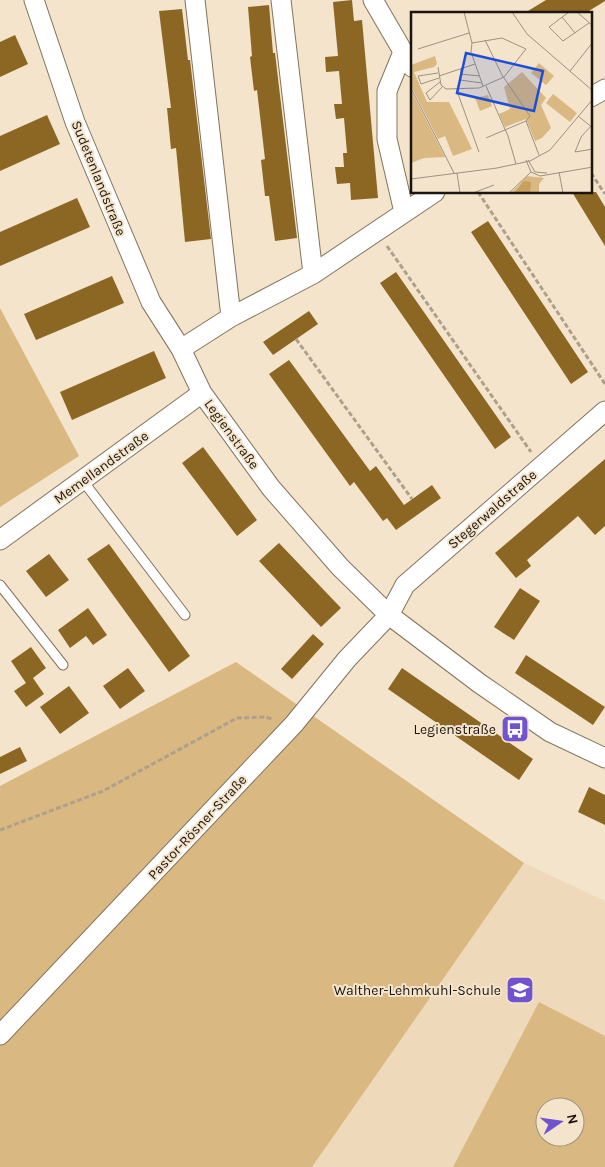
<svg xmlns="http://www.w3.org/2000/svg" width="605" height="1167" font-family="Karla,sans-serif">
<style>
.built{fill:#eedabb;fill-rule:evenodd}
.green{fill:#dab881;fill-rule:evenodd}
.building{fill:#8c6723}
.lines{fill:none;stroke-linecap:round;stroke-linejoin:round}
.service-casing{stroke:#82745e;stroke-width:11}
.minor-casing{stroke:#82745e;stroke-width:21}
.path{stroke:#ada08d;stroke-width:3;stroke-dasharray:5 2.5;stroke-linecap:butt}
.service{stroke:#fff;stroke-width:9}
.minor{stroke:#fff;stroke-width:19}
.labels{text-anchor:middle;stroke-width:4;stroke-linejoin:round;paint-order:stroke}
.street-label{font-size:14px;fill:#1b150d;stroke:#f4e4cc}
.poi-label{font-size:14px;fill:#1b150d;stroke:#f4e4cc;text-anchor:end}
.inset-road{fill:none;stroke:#9d9180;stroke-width:1}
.view{fill:#1d4ed8;fill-opacity:0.15;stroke:#1d4ed8;stroke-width:2.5}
.inset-edge{fill:none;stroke:#1b150d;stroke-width:2.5}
</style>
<rect width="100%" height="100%" fill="#f4e4cc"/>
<path class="built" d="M 524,863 L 605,901 L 605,1167 L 312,1167 ZM 545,1107 L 575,1107 L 575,1137 L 545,1137 Z"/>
<path class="green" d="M 0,308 L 79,456 L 0,507 Z
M 236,662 L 524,863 L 312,1167 L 0,1167 L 0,786 Z
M 539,1002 L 605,1036 L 605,1167 L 453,1167 ZM 545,1107 L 575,1107 L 575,1137 L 545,1137 Z"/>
<path class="building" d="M 352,0 L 354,21 L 362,20 L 378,198 L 351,200 L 350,183 L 337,184 L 335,167 L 344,167 L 343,153 L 347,153 L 344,118 L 336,119 L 334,104 L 342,104 L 339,71 L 326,72 L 325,57 L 338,56 L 333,2 Z
M 546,0 L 605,0 L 605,1 L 584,14 L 523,14 Z
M 269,5 L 273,53 L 275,53 L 279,87 L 297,238 L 275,241 L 269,196 L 265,196 L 261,160 L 265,159 L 257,90 L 254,91 L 250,57 L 252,56 L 248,7 Z
M 182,9 L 188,60 L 190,60 L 211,239 L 185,242 L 176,148 L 171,149 L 167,108 L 171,108 L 159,11 Z
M 15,35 L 28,64 L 0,77 L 0,42 Z
M 47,115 L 60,144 L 0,171 L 0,136 Z
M 572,192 L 596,192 L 605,207 L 605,246 Z
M 77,198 L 90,227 L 0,266 L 0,232 Z
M 488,221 L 588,372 L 571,384 L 471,232 Z
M 396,272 L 511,437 L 495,449 L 380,283 Z
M 112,276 L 124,303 L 36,340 L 24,314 Z
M 309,311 L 318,324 L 273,355 L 263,342 Z
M 154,351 L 166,378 L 72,420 L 60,392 Z
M 289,360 L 370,471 L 376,466 L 404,505 L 432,485 L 441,498 L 396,530 L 387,518 L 383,521 L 354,482 L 350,486 L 269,374 Z
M 203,447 L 257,520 L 237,536 L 182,463 Z
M 605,459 L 605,526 L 595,535 L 578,516 L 527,560 L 531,566 L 516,578 L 495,553 Z
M 279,543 L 341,608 L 321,627 L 259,561 Z
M 109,544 L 190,656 L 169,672 L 87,559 Z
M 49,554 L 69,580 L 46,597 L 26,571 Z
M 520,588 L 540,601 L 514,640 L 494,627 Z
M 88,608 L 107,635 L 93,645 L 86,636 L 70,648 L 58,630 Z
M 313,634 L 324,644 L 292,679 L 281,669 Z
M 31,647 L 46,668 L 33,678 L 44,694 L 26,707 L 14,691 L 26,683 L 11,661 Z
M 526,655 L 605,707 L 593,725 L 515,673 Z
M 128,668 L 145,691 L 120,709 L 103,686 Z
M 402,668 L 533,759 L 519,780 L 388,689 Z
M 69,686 L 89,713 L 60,734 L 40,707 Z
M 20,747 L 27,761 L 0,774 L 0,757 Z
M 589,787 L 605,795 L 605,825 L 578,812 Z"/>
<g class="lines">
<defs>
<path id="service" d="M 83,481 L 185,615
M 0,585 L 63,665"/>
<path id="minor" d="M 34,0 L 75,122 L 151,302 L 181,349 L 202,393 L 271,488 L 340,567 L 389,615 L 479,683 L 550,732 L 605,758
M 195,0 L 231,317
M 281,0 L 313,274
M 373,0 L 412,67
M 403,52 L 387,91 L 387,139 L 404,212
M 591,97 L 605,89
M 181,349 L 231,317 L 313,274 L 435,192
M 0,540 L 202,393
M 0,1035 L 294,724 L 347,659 L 389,615 L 405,585 L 605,411"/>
</defs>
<use href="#service" class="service-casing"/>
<use href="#minor" class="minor-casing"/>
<path class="path" d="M 591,173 L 605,194
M 478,192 L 605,384
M 387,246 L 531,452
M 296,339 L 412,499
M 0,830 L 103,791 L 237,718 L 265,717 L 273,719"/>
<use href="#service" class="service"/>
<use href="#minor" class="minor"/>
</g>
<defs>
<symbol id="bus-square" viewBox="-11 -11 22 22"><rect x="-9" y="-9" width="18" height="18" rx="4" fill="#7053cd" stroke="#f4e4cc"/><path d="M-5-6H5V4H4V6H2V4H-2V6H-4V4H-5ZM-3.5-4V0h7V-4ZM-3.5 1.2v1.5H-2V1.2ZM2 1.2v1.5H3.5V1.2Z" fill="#fff"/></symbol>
<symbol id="school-square" viewBox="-11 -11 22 22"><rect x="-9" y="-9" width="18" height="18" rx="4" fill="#7053cd" stroke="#f4e4cc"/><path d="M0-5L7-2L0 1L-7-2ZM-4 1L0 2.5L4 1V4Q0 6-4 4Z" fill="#fff"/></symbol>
</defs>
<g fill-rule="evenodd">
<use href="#bus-square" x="499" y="713" width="32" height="32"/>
<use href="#school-square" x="504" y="974" width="32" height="32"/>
</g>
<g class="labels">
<g class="street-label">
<text transform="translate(99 178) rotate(68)" y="5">Sudetenlandstraße</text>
<text transform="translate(232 434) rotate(54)" y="5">Legienstraße</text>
<text transform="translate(101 467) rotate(-36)" y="5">Memellandstraße</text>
<text transform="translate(492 509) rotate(-41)" y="5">Stegerwaldstraße</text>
<text transform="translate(197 827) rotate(-47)" y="5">Pastor-Rösner-Straße</text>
</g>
<g class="poi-label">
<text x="496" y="734">Legienstraße</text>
<text x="501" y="995">Walther-Lehmkuhl-Schule</text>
</g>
</g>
<g transform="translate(411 12)">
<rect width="181" height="181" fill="#f4e4cc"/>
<path d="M 24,44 L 26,52 L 23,55 L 3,60 L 16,90 L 38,90 L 51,116 L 61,137 L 42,144 L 34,124 L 27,127 L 0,74 L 0,53 ZM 128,51 L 143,64 L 135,73 L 120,61 ZM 111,60 L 135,86 L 130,93 L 140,116 L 131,126 L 124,129 L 115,107 L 94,115 L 88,102 L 99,97 L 93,75 ZM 0,80 L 1,80 L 34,145 L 13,146 L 0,151 ZM 142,82 L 166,101 L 159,110 L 135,91 ZM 77,83 L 81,94 L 69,99 L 64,86 ZM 116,164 L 133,166 L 128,172 L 128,181 L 100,181 Z" fill="#dab881"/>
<path d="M 113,169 L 120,170 L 119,181 L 106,181 L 105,179 Z" fill="#c7a05e"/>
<path class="inset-road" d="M 53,0 L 61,31 L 60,40 L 72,74M 101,0 L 116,22 L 182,79M 158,0 L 138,15 L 152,29 L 178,11M 166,0 L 182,14M 151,5 L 164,21M 74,28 L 91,63 L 119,104 L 115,109 L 75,126M 61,31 L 91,26 L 115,37M 7,37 L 58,21M 27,55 L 30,73 L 35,77 L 68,76 L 93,65 L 115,37M 50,57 L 49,68 L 71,71M 159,59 L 182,30M 27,61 L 7,64 L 10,72 L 28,66M 49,62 L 69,64M 28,64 L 64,52M 29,70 L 15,81 L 19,88 L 32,74M 75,74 L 97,124 L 105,152M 0,76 L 43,161M 46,79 L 68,140M 167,104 L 182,116M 115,109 L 128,143M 180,114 L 170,125 L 164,140 L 182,137M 115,148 L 120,160 L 129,164 L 182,155M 117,148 L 124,160 L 136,161M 148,160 L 152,181M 46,161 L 49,181M 0,167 L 86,156 L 119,149 L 139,138 L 182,87M 62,181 L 83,173M 98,181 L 120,160"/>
<path class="view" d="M 55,41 L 132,59 L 123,99 L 46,81 Z"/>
<rect width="181" height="181" class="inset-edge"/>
</g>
<g transform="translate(560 1122) rotate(77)"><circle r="24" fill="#f4e4cc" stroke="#9d9180"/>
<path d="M0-4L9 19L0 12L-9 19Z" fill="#7053cd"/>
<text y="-8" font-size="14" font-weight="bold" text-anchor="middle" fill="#1b150d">N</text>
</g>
</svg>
